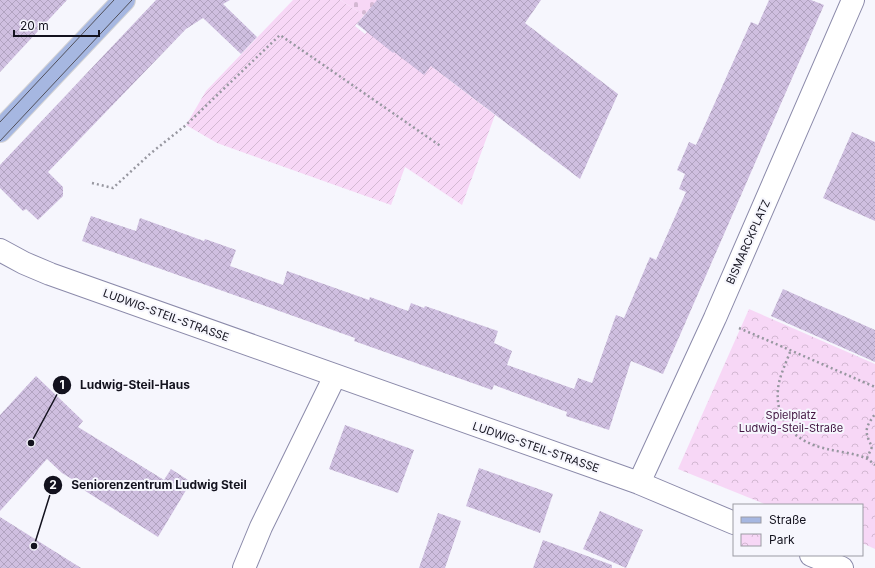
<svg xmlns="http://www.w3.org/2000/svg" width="875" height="568" font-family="Inter,sans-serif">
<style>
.cemetery{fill:url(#cemetery-stones)}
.park{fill:url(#park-crowns)}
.garden{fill:url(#garden-furrows)}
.building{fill:url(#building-cross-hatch)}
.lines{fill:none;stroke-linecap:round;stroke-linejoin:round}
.minor-casing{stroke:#8b8aaa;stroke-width:24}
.major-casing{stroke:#d5d4d6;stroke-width:24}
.path{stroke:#9797a0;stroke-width:2.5;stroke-dasharray:2 3;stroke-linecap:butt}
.minor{stroke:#fff;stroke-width:22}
.major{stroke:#a6b7e1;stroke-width:22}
.tram{stroke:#51505b;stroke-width:1}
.labels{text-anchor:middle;stroke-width:4;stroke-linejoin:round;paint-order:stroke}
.street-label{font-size:11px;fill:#13121e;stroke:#f6f6fd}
.park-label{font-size:11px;fill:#421642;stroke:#f6f6fd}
.leader{fill:none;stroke:#13121e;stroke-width:1.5}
.callout-dot{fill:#13121e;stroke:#f6f6fd;stroke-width:1.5}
.mark-label{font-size:12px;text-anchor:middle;font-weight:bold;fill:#fff}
.callout-label{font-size:12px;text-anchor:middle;font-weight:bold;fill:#13121e;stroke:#f6f6fd;stroke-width:4;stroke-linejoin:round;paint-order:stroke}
</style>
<defs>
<pattern id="cemetery-stones" width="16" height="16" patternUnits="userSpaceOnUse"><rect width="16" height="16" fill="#f7d7f6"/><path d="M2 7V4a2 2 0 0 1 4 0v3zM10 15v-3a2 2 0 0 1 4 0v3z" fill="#d3b8d2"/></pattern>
<pattern id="park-crowns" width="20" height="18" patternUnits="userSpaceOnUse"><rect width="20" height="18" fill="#f7d7f6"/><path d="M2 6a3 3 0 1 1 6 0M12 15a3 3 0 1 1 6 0" fill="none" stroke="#d3b8d2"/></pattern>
<pattern id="garden-furrows" width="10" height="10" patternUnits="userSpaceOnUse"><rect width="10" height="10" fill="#f7d7f6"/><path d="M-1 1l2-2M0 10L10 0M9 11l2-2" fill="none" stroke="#d3b8d2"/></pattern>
<pattern id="building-cross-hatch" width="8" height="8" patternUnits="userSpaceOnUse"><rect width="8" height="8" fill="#cfbfe0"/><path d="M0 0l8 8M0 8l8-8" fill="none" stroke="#b1a3c0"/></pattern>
</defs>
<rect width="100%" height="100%" fill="#f6f6fd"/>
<path class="cemetery" d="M 340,0 L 379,0 L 364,15 Z"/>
<path class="park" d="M 749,309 L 875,364 L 875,549 L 862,543 L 862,505 L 767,505 L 678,469 Z"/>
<path class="garden" d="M 293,0 L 340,0 L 364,15 L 355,26 L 365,34 L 375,23 L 495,115 L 462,205 L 405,167 L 391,205 L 217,143 L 186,125 L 206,91 Z"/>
<path class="building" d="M 0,0 L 67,0 L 0,72 Z
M 156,0 L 230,0 L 223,4 L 257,37 L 241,54 L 203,18 L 186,29 L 48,172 L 63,187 L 63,196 L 38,220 L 26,209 L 23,211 L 0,188 L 0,165 Z
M 377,0 L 541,0 L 525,23 L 618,94 L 580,179 L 431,66 L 424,75 L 394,52 L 393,53 L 357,24 Z
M 769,0 L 811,0 L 824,5 L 663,374 L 631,361 L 609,430 L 566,416 L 567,412 L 494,385 L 492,390 L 354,341 L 355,338 L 82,241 L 91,216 L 136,231 L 140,218 L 204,241 L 205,239 L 236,250 L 230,266 L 283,285 L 287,271 L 369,300 L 370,297 L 408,311 L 411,303 L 424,308 L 425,306 L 498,331 L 494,343 L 512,351 L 507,365 L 574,389 L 578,378 L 592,383 L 616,315 L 624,318 L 650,257 L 656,260 L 686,192 L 679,189 L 685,174 L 677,170 L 689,142 L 696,145 L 751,22 L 758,25 Z
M 852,132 L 875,142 L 875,221 L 823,198 Z
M 783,289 L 875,330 L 875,362 L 771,316 Z
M 36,376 L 83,421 L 78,427 L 164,480 L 171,469 L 191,482 L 158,537 L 79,487 L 80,484 L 62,473 L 47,459 L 0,511 L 0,415 Z
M 345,425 L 414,450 L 398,493 L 329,469 Z
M 479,468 L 553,494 L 540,533 L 466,506 Z
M 600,511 L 643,530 L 626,568 L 583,549 Z
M 438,513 L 461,521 L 445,568 L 419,568 Z
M 0,517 L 81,568 L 0,568 Z
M 543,540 L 612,565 L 612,568 L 533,568 Z"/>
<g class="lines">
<defs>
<path id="minor" d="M 0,250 L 24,263 L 50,274 L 639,483 L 734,523
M 639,483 L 715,318 L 853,0
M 811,555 L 842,568
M 244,568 L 261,527 L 335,376"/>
<path id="major" d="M 0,131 L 124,0"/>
</defs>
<use href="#minor" class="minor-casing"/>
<use href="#major" class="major-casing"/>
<path class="path" d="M 92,183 L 113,188 L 151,153 L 186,125 L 280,35 L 442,147
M 739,328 L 875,387
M 790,352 C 786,363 779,377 778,389 C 775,423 796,442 827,449 C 839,452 854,453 865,458 C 869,459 872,463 875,465
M 867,458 L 872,447 C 864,431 865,428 875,414"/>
<use href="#minor" class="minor"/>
<use href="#major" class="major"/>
<path class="tram" d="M 0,122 L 114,0
M 0,141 L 132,0"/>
</g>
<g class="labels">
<g class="street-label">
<text transform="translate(748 242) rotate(-66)" y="4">BISMARCKPLATZ</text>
<text transform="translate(166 315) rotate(20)" y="4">LUDWIG-STEIL-STRASSE</text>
<text transform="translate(536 447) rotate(19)" y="4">LUDWIG-STEIL-STRASSE</text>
</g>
<g class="park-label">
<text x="791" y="419">Spielplatz<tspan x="791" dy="13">Ludwig-Steil-Straße</tspan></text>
</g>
</g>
<path class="leader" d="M31 443L62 385M34 546L53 485"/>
<g class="callout-dot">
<circle cx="31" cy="443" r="4"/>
<circle cx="34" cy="546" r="4"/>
<circle cx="62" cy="385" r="10"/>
<circle cx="53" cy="485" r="10"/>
</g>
<g class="mark-label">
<text x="62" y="389">1</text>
<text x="53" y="489">2</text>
</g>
<g class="callout-label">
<text x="135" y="389">Ludwig-Steil-Haus</text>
<text x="159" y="489">Seniorenzentrum Ludwig Steil</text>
</g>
<rect x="733" y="504" width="130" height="52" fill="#f6f6fd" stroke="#9b9ba4"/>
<rect x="741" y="517" width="20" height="6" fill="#a6b7e1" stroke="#9b9ba4"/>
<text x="769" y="524" font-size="12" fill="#13121e">Straße</text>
<rect x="741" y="534" width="20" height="12" fill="url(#park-crowns)" stroke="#9b9ba4"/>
<text x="769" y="544" font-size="12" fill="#13121e">Park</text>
<path d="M14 30v6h85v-6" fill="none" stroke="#13121e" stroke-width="2"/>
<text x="20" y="30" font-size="12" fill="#13121e" stroke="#f6f6fd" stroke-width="3" paint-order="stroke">20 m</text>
</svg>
